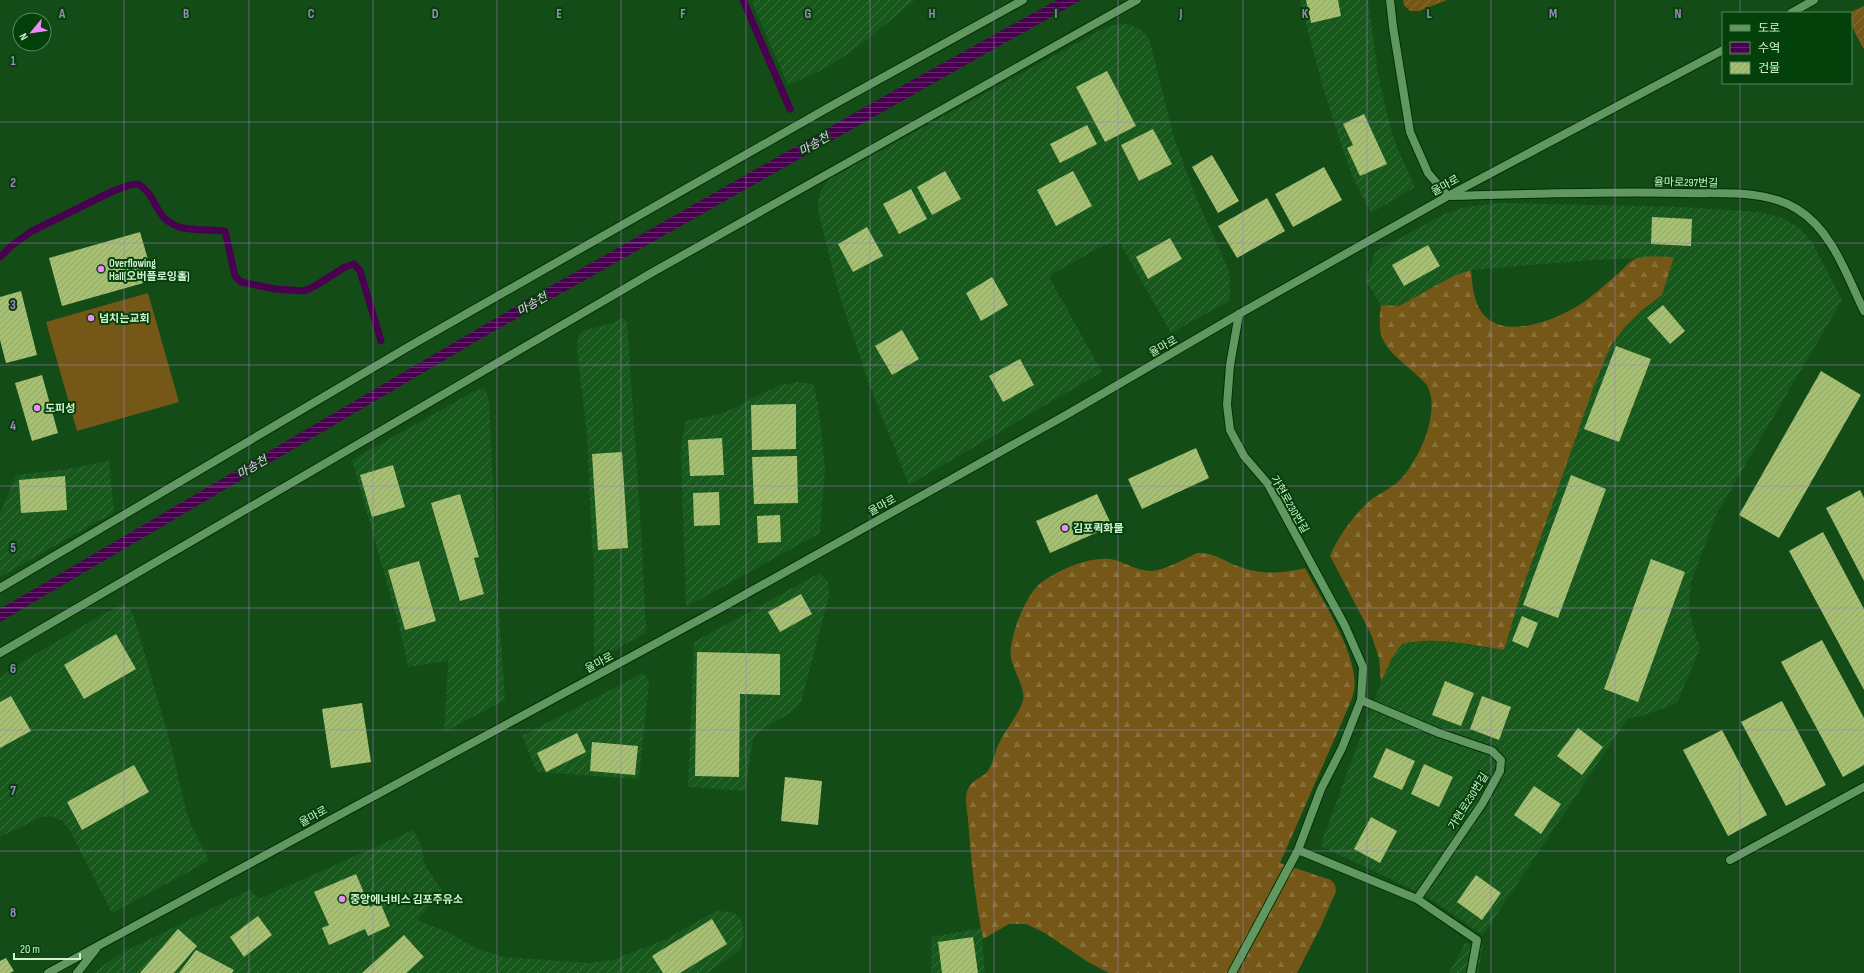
<svg xmlns="http://www.w3.org/2000/svg" width="1864" height="973" font-family="'Sofia Sans Condensed','Noto Sans KR',sans-serif">
<style>
.industrial{fill:url(#industrial-furrows)}
.grass{fill:#755817}
.forest{fill:url(#forest-firs)}
.garden{fill:url(#garden-furrows)}
.water{fill:url(#water-rules)}
.lines{fill:none;stroke-linecap:round;stroke-linejoin:round}
.stream{stroke:#4a0051;stroke-width:7}
.building{fill:url(#building-hatch)}
.service-casing{stroke:#032f06;stroke-width:10}
.tertiary-casing{stroke:#032f06;stroke-width:10}
.service{stroke:#60985f;stroke-width:8}
.tertiary{stroke:#60985f;stroke-width:8}
.grid{fill:none;stroke:#a385c8;stroke-width:1;stroke-opacity:0.55}
.poi-dot{fill:#ee8bf8;stroke:#04410a;stroke-width:1.5}
.labels{text-anchor:middle;stroke-width:4;stroke-linejoin:round;paint-order:stroke}
.street-label{font-size:11px;fill:#d4f1d3;stroke:#04410a}
.poi-label{font-size:11px;font-weight:bold;fill:#d4f1d3;stroke:#04410a;text-anchor:start}
.water-label{font-size:12px;font-style:italic;fill:#f8c0fd;stroke:#04410a}
.grid-label{font-size:13px;text-anchor:middle;font-weight:bold;fill:#a385c8;stroke:#04410a;stroke-width:4;stroke-linejoin:round;paint-order:stroke}
</style>
<defs>
<pattern id="industrial-furrows" width="10" height="10" patternUnits="userSpaceOnUse"><rect width="10" height="10" fill="#18581c"/><path d="M-1 1l2-2M0 10L10 0M9 11l2-2" fill="none" stroke="#39703c"/></pattern>
<pattern id="forest-firs" width="22" height="20" patternUnits="userSpaceOnUse"><rect width="22" height="20" fill="#755817"/><path d="M5 1l3.5 6h-7zM16 11l3.5 6h-7z" fill="#887038"/></pattern>
<pattern id="garden-furrows" width="10" height="10" patternUnits="userSpaceOnUse"><rect width="10" height="10" fill="#755817"/><path d="M-1 1l2-2M0 10L10 0M9 11l2-2" fill="none" stroke="#887038"/></pattern>
<pattern id="water-rules" width="6" height="5" patternUnits="userSpaceOnUse"><rect width="6" height="5" fill="#4a0051"/><path d="M0 2.5h6" fill="none" stroke="#632669"/></pattern>
<pattern id="building-hatch" width="6" height="6" patternUnits="userSpaceOnUse"><rect width="6" height="6" fill="#a7c076"/><path d="M-1 1l2-2M0 6l6-6M5 7l2-2" fill="none" stroke="#8da268"/></pattern>
</defs>
<rect width="100%" height="100%" fill="#134c16"/>
<path class="industrial" d="M 751,0 L 915,0 L 864,42 L 839,60 L 816,73 L 788,85 Z
M 1300,0 L 1368,0 L 1378,74 L 1389,122 L 1397,148 L 1415,187 L 1371,213 L 1355,182 L 1343,150 L 1323,88 Z
M 1127,24 L 1140,29 L 1149,38 L 1174,138 L 1196,197 L 1229,271 L 1230,289 L 1229,301 L 1171,333 L 1120,243 L 1114,240 L 1052,274 L 1050,279 L 1102,372 L 909,485 L 868,381 L 839,294 L 819,214 L 818,202 L 821,190 L 831,178 L 1095,33 L 1112,25 Z
M 1499,203 L 1682,207 L 1760,212 L 1783,218 L 1799,228 L 1812,242 L 1842,300 L 1717,513 L 1691,582 L 1689,605 L 1692,624 L 1700,648 L 1677,703 L 1642,716 L 1628,718 L 1483,935 L 1432,900 L 1389,878 L 1320,846 L 1381,682 L 1392,658 L 1402,644 L 1416,641 L 1444,641 L 1504,650 L 1521,593 L 1594,386 L 1611,345 L 1625,327 L 1641,311 L 1662,295 L 1674,257 L 1592,260 L 1471,270 L 1453,276 L 1399,306 L 1381,305 L 1366,281 L 1375,252 L 1444,214 L 1466,207 Z
M 622,318 L 627,321 L 642,545 L 646,633 L 594,661 L 594,573 L 590,502 L 587,436 L 577,347 L 578,335 L 585,330 L 613,323 Z
M 797,382 L 813,384 L 818,403 L 825,467 L 820,533 L 686,607 L 681,454 L 683,433 L 686,421 L 716,415 L 737,407 L 760,394 L 781,385 Z
M 485,388 L 489,400 L 498,598 L 505,700 L 444,732 L 448,661 L 408,667 L 399,625 L 352,460 L 473,392 Z
M 109,461 L 114,512 L 0,577 L 0,514 L 16,475 L 68,469 Z
M 820,573 L 828,582 L 829,596 L 801,702 L 791,713 L 760,730 L 753,738 L 745,791 L 688,787 L 694,642 Z
M 124,605 L 129,608 L 133,614 L 169,738 L 187,814 L 193,829 L 209,861 L 112,913 L 69,829 L 62,821 L 51,816 L 42,817 L 0,837 L 0,678 L 19,664 L 96,618 L 117,607 Z
M 643,673 L 649,682 L 639,779 L 537,772 L 522,736 Z
M 413,830 L 421,845 L 425,865 L 442,891 L 417,920 L 450,933 L 477,949 L 504,957 L 589,963 L 613,960 L 666,939 L 716,911 L 733,912 L 741,920 L 744,934 L 741,949 L 707,973 L 94,973 L 116,956 L 249,890 L 259,899 Z
M 981,928 L 985,973 L 931,973 L 932,937 Z
M 1465,943 L 1483,945 L 1478,973 L 1449,973 Z"/>
<path class="grass" d="M 148,293 L 179,402 L 77,431 L 46,322 Z"/>
<path class="forest" d="M 1674,257 L 1662,295 L 1641,311 L 1625,327 L 1611,345 L 1594,386 L 1521,593 L 1504,650 C 1471,645 1435,636 1402,644 L 1392,658 L 1381,682 L 1379,658 L 1371,634 L 1330,556 C 1338,537 1350,521 1364,506 C 1374,495 1388,491 1399,481 C 1418,462 1443,410 1426,384 C 1422,379 1415,374 1410,369 C 1385,347 1376,341 1381,305 L 1399,306 L 1453,276 L 1471,270 C 1472,282 1473,295 1478,306 C 1497,347 1563,318 1588,299 C 1600,290 1610,280 1621,271 C 1625,267 1630,261 1635,259 C 1641,255 1666,257 1674,257 Z
M 1197,553 C 1215,553 1220,559 1235,565 C 1258,575 1281,574 1305,568 C 1321,598 1360,657 1354,691 C 1353,697 1350,703 1348,708 L 1280,863 L 1331,880 L 1335,885 L 1336,891 L 1321,926 L 1297,973 L 1109,973 L 1088,962 L 1045,933 L 1026,924 L 1009,924 L 983,939 C 975,899 971,859 968,819 C 967,810 964,797 968,789 C 971,780 982,778 988,771 C 993,763 995,752 999,743 C 1006,729 1018,715 1023,701 C 1026,689 1013,670 1011,658 C 1008,639 1026,593 1042,582 C 1059,569 1095,554 1115,560 C 1127,564 1137,570 1150,571 C 1163,571 1185,559 1197,553 Z"/>
<path class="garden" d="M 1403,0 L 1447,0 L 1419,11 L 1410,11 L 1404,5 Z
M 1864,6 L 1864,49 C 1860,42 1846,20 1852,12 C 1855,9 1861,8 1864,6 Z"/>
<path class="water" d="M 1057,0 L 1081,0 L 477,341 L 0,622 L 0,609 L 535,295 L 916,78 Z"/>
<g class="lines">
<path class="stream" d="M 743,0 L 790,109
M 0,257 L 11,246 L 32,231 L 113,191 L 130,185 L 138,184 C 149,190 153,201 159,211 C 173,235 202,228 225,231 L 235,276 L 241,282 L 275,289 L 304,291 L 315,286 L 345,267 L 354,264 L 360,271 L 381,341"/>
</g>
<path class="building" d="M 1306,0 L 1338,0 L 1341,16 L 1311,23 Z
M 1107,71 L 1136,126 L 1105,142 L 1076,87 Z
M 1364,114 L 1387,164 L 1360,176 L 1347,148 L 1353,145 L 1343,124 Z
M 1087,125 L 1097,144 L 1060,163 L 1050,144 Z
M 1153,129 L 1172,164 L 1139,181 L 1121,145 Z
M 1212,155 L 1239,201 L 1218,213 L 1192,167 Z
M 1324,167 L 1342,200 L 1293,227 L 1275,194 Z
M 945,171 L 961,199 L 932,215 L 917,187 Z
M 1073,171 L 1092,206 L 1056,226 L 1037,190 Z
M 911,189 L 927,219 L 899,234 L 883,204 Z
M 1267,198 L 1285,231 L 1237,258 L 1218,226 Z
M 1652,217 L 1692,219 L 1691,246 L 1651,244 Z
M 867,227 L 883,256 L 853,272 L 838,244 Z
M 140,232 L 154,280 L 62,306 L 49,258 Z
M 1170,238 L 1182,259 L 1148,279 L 1136,257 Z
M 1428,245 L 1440,266 L 1404,286 L 1392,265 Z
M 992,277 L 1008,305 L 981,321 L 966,293 Z
M 21,291 L 37,355 L 6,363 L 0,340 L 0,297 Z
M 1663,305 L 1685,331 L 1670,344 L 1647,318 Z
M 902,330 L 919,359 L 892,375 L 875,346 Z
M 1616,346 L 1651,359 L 1619,442 L 1584,429 Z
M 1020,359 L 1034,385 L 1003,402 L 989,376 Z
M 1821,371 L 1861,395 L 1779,538 L 1739,515 Z
M 42,375 L 58,433 L 32,441 L 15,383 Z
M 796,404 L 796,449 L 752,450 L 751,405 Z
M 722,438 L 724,475 L 690,476 L 688,440 Z
M 1196,448 L 1209,478 L 1142,509 L 1128,479 Z
M 622,452 L 628,548 L 598,550 L 592,454 Z
M 797,456 L 798,503 L 754,504 L 752,457 Z
M 393,465 L 405,507 L 372,517 L 360,475 Z
M 1571,475 L 1606,489 L 1558,618 L 1523,605 Z
M 65,476 L 67,510 L 21,513 L 19,480 Z
M 1860,490 L 1864,498 L 1864,581 L 1826,508 Z
M 719,492 L 720,525 L 694,526 L 693,493 Z
M 460,494 L 479,557 L 474,558 L 484,594 L 460,601 L 431,503 Z
M 1097,494 L 1112,526 L 1050,553 L 1036,521 Z
M 780,515 L 781,542 L 758,543 L 757,516 Z
M 1823,532 L 1864,609 L 1864,690 L 1789,551 Z
M 1651,559 L 1685,572 L 1638,702 L 1604,689 Z
M 419,561 L 436,621 L 405,630 L 388,570 Z
M 801,594 L 812,614 L 780,632 L 768,612 Z
M 1522,616 L 1538,623 L 1528,648 L 1512,641 Z
M 116,634 L 136,669 L 84,699 L 64,665 Z
M 1822,640 L 1864,718 L 1864,765 L 1843,777 L 1781,662 Z
M 697,652 L 780,654 L 780,695 L 740,694 L 739,777 L 695,776 Z
M 1445,681 L 1474,693 L 1461,726 L 1432,715 Z
M 11,696 L 31,731 L 0,748 L 0,702 Z
M 1482,696 L 1511,707 L 1499,740 L 1470,729 Z
M 1782,701 L 1826,785 L 1786,806 L 1741,722 Z
M 362,703 L 371,762 L 331,768 L 322,709 Z
M 1578,728 L 1603,747 L 1582,775 L 1557,756 Z
M 1722,730 L 1767,815 L 1728,836 L 1683,750 Z
M 577,733 L 586,752 L 546,772 L 537,753 Z
M 592,742 L 638,746 L 635,775 L 590,771 Z
M 1386,748 L 1415,761 L 1402,790 L 1373,777 Z
M 1424,764 L 1453,777 L 1439,807 L 1411,794 Z
M 134,765 L 149,792 L 82,830 L 67,802 Z
M 785,777 L 822,781 L 818,825 L 781,821 Z
M 1534,786 L 1561,804 L 1541,834 L 1514,815 Z
M 1371,817 L 1397,831 L 1380,863 L 1354,849 Z
M 356,874 L 370,907 L 380,902 L 390,926 L 368,936 L 365,929 L 329,945 L 322,928 L 329,925 L 314,892 Z
M 1476,875 L 1501,893 L 1482,920 L 1457,902 Z
M 258,916 L 272,935 L 244,957 L 230,937 Z
M 712,919 L 727,944 L 680,973 L 663,973 L 652,956 Z
M 178,929 L 197,946 L 174,973 L 140,973 Z
M 404,935 L 424,957 L 406,973 L 362,973 Z
M 973,937 L 978,973 L 942,973 L 938,942 Z
M 196,950 L 234,970 L 232,973 L 179,973 Z
M 6,958 L 14,971 L 10,973 L 0,973 L 0,961 Z"/>
<g class="lines">
<defs>
<path id="service" d="M 1390,0 L 1393,27 L 1410,132 L 1428,173 L 1448,196 C 1527,194 1606,191 1684,193 C 1720,194 1765,189 1797,209 C 1832,230 1847,276 1864,311
M 0,588 L 408,347 L 831,106 L 1023,0
M 0,653 L 653,272 L 1137,0
M 1361,700 L 1439,733 L 1492,751 L 1501,760 L 1500,771 L 1482,804 L 1417,899
M 1298,850 L 1417,899 L 1477,940 L 1471,973
M 1730,860 L 1864,787
M 1232,973 L 1298,850 L 1321,789 L 1342,748 L 1361,700 L 1363,667 L 1345,626 L 1268,484 L 1244,456 L 1230,430 L 1227,405 L 1230,365 L 1239,314"/>
<path id="tertiary" d="M 1791,13 L 1814,0
M 48,973 L 721,608 L 1066,415 L 1239,314 L 1448,196 L 1723,50
M 77,973 L 96,949"/>
</defs>
<use href="#service" class="service-casing"/>
<use href="#tertiary" class="tertiary-casing"/>
<use href="#service" class="service"/>
<use href="#tertiary" class="tertiary"/>
</g>
<path class="grid" d="M 124,0 L 124,973M 249,0 L 249,973M 373,0 L 373,973M 497,0 L 497,973M 621,0 L 621,973M 746,0 L 746,973M 870,0 L 870,973M 994,0 L 994,973M 1118,0 L 1118,973M 1243,0 L 1243,973M 1367,0 L 1367,973M 1491,0 L 1491,973M 1615,0 L 1615,973M 1740,0 L 1740,13M 1740,83 L 1740,973M 0,122 L 1864,122M 0,243 L 1864,243M 0,365 L 1864,365M 0,486 L 1864,486M 0,608 L 1864,608M 0,730 L 1864,730M 0,851 L 1864,851"/>
<g class="poi-dot">
<circle cx="101" cy="269" r="4"/>
<circle cx="91" cy="318" r="4"/>
<circle cx="37" cy="408" r="4"/>
<circle cx="1065" cy="528" r="4"/>
<circle cx="342" cy="899" r="4"/>
</g>
<g class="labels">
<g class="street-label">
<text transform="translate(1686 182) rotate(1)" y="4">율마로297번길</text>
<text transform="translate(1445 185) rotate(-29)" y="4">율마로</text>
<text transform="translate(1163 346) rotate(-30)" y="4">율마로</text>
<text transform="translate(1290 504) rotate(60)" y="4">가현로230번길</text>
<text transform="translate(882 505) rotate(-29)" y="4">율마로</text>
<text transform="translate(599 662) rotate(-28)" y="4">율마로</text>
<text transform="translate(1468 801) rotate(-58)" y="4">가현로230번길</text>
<text transform="translate(313 816) rotate(-29)" y="4">율마로</text>
</g>
<g class="poi-label">
<text x="109" y="267">Overflowing<tspan x="109" dy="13">Hall(오버플로잉홀)</tspan></text>
<text x="99" y="322">넘치는교회</text>
<text x="45" y="412">도피성</text>
<text x="1073" y="532">김포퀵화물</text>
<text x="350" y="903">중앙에너비스 김포주유소</text>
</g>
<g class="water-label">
<text transform="translate(814 144) rotate(-30)" y="4">마송천</text>
<text transform="translate(532 304) rotate(-30)" y="4">마송천</text>
<text transform="translate(252 467) rotate(-30)" y="4">마송천</text>
</g>
</g>
<g class="grid-label">
<text x="62" y="18">A</text>
<text x="186" y="18">B</text>
<text x="311" y="18">C</text>
<text x="435" y="18">D</text>
<text x="559" y="18">E</text>
<text x="683" y="18">F</text>
<text x="808" y="18">G</text>
<text x="932" y="18">H</text>
<text x="1056" y="18">I</text>
<text x="1181" y="18">J</text>
<text x="1305" y="18">K</text>
<text x="1429" y="18">L</text>
<text x="1553" y="18">M</text>
<text x="1678" y="18">N</text>
<text x="13" y="65">1</text>
<text x="13" y="187">2</text>
<text x="13" y="309">3</text>
<text x="13" y="430">4</text>
<text x="13" y="552">5</text>
<text x="13" y="673">6</text>
<text x="13" y="795">7</text>
<text x="13" y="917">8</text>
</g>
<rect x="1722" y="12" width="130" height="72" fill="#04410a" stroke="#57875a"/>
<rect x="1730" y="25" width="20" height="6" fill="#60985f" stroke="#57875a"/>
<text x="1758" y="32" font-size="12" fill="#d4f1d3">도로</text>
<rect x="1730" y="42" width="20" height="12" fill="url(#water-rules)" stroke="#57875a"/>
<text x="1758" y="52" font-size="12" fill="#d4f1d3">수역</text>
<rect x="1730" y="62" width="20" height="12" fill="url(#building-hatch)" stroke="#57875a"/>
<text x="1758" y="72" font-size="12" fill="#d4f1d3">건물</text>
<g transform="translate(32 32) rotate(241)"><circle r="19" fill="#04410a" stroke="#57875a"/>
<path d="M0-3L7 15L0 10L-7 15Z" fill="#ee8bf8"/>
<text y="-6" font-size="11" font-weight="bold" text-anchor="middle" fill="#d4f1d3">N</text>
</g>
<path d="M14 953v6h66v-6" fill="none" stroke="#d4f1d3" stroke-width="2"/>
<text x="20" y="953" font-size="12" fill="#d4f1d3" stroke="#04410a" stroke-width="3" paint-order="stroke">20 m</text>
</svg>
